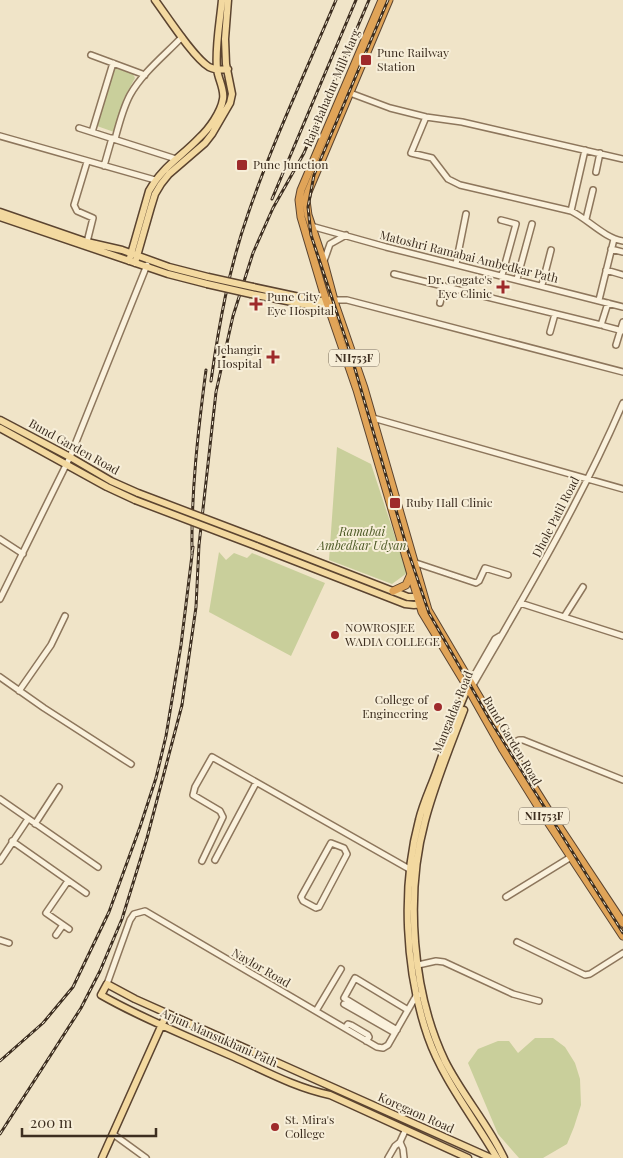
<svg xmlns="http://www.w3.org/2000/svg" width="623" height="1158" font-family="'Playfair Display',serif">
<style>
.park{fill:#c9cf9b}
.lines{fill:none;stroke-linecap:round;stroke-linejoin:round}
.minor-casing{stroke:#8d765c;stroke-width:8}
.major-casing{stroke:#5b4430;stroke-width:9}
.highway-casing{stroke:#5b4430;stroke-width:9}
.minor{stroke:#faf1dc;stroke-width:5}
.major{stroke:#f3d9a0;stroke-width:6}
.highway{stroke:#e0a458;stroke-width:7}
.rail-casing{stroke:#3d2e20;stroke-width:3}
.rail{stroke:#f7eed8;stroke-width:1;stroke-dasharray:4;stroke-linecap:butt}
.major-bridge-casing{stroke:#5b4430;stroke-width:9;stroke-linecap:butt}
.major-bridge{stroke:#f3d9a0;stroke-width:6}
.poi-dot{fill:#9e2a2b;stroke:#f7eed8;stroke-width:2}
.labels{text-anchor:middle;stroke-width:4;stroke-linejoin:round;paint-order:stroke}
.shield{fill:#f7eed8;stroke:#756857;stroke-width:1}
.shield-label{font-size:11px;font-weight:bold;fill:#3d2e20}
.poi-label{font-size:12px;fill:#3d2e20;stroke:#f7eed8;text-anchor:start}
.street-label{font-size:12px;fill:#3d2e20;stroke:#f7eed8}
.park-label{font-size:12px;font-style:italic;fill:#4d5a26;stroke:#f7eed8}
</style>
<rect width="100%" height="100%" fill="#f0e4c8"/>
<path class="park" d="M 115,68 L 133,74 L 135,78 L 124,98 L 114,132 L 97,126 Z
M 337,447 L 371,464 L 407,573 L 392,584 L 329,560 Z
M 219,552 L 226,560 L 234,553 L 247,558 L 252,553 L 325,583 L 291,656 L 209,612 Z
M 535,1038 L 553,1038 L 565,1047 L 575,1063 L 580,1079 L 581,1105 L 574,1127 L 567,1144 L 543,1158 L 519,1158 L 498,1134 L 468,1063 L 478,1049 L 498,1041 L 509,1041 L 518,1053 Z"/>
<g class="lines">
<defs>
<path id="minor" d="M 91,55 L 145,75
M 350,93 L 390,108 L 426,117 L 462,122 L 623,159
M 426,117 L 411,153 L 432,158 L 448,179 L 460,185 L 571,211 C 588,219 604,238 623,241
M 79,128 L 176,159
M 92,132 L 113,63
M 0,136 L 155,180
M 115,139 C 119,124 123,108 130,95 C 143,72 165,55 182,37
M 87,162 L 74,205 L 77,211 L 93,218 L 87,242
M 104,166 L 112,138
M 596,172 L 600,153
M 571,211 L 585,150
M 586,219 L 593,190
M 501,220 L 516,224 L 502,275
M 311,226 L 386,247 L 623,307
M 611,249 L 623,252
M 324,261 L 330,244 L 346,235
M 456,264 L 466,214
M 606,270 L 623,275
M 394,274 L 601,325 L 608,303
M 517,279 L 532,224
M 542,285 L 551,250
M 333,300 L 347,300 L 623,372
M 599,300 L 614,239
M 440,303 L 444,286
M 604,326 L 623,331
M 550,332 L 555,314
M 616,345 L 623,322
M 373,418 L 623,489
M 0,539 L 23,554
M 413,562 L 476,583 L 479,581 L 485,568 L 508,575
M 0,599 L 70,457 L 147,265
M 520,603 L 623,636
M 564,617 L 583,587
M 0,677 L 44,708 L 131,764
M 471,681 L 495,639 L 500,636
M 473,685 C 526,593 581,501 623,403
M 19,691 L 51,645 L 65,616
M 508,746 L 519,740 L 523,740 L 623,780
M 0,799 L 98,867
M 35,824 L 59,787
M 12,841 L 86,893
M 331,843 L 344,848 L 347,854 L 319,907 L 316,908 L 303,901 L 301,897 Z
M 215,860 L 256,783
M 0,861 L 28,819
M 202,861 L 223,817 L 220,811 L 193,795 L 195,787 L 212,757 L 411,870
M 68,881 L 46,913 L 69,929
M 506,897 L 571,857
M 56,935 L 63,925
M 0,940 L 9,943
M 517,942 L 585,975 L 590,974 L 623,953
M 418,965 L 436,961 L 444,962 L 513,994 L 539,1001
M 107,984 L 130,920 L 134,914 L 145,911 L 377,1047 L 383,1048 L 388,1045 L 416,996 L 422,994
M 344,1004 L 395,1033
M 316,1011 L 341,969
M 345,1028 L 348,1024 L 351,1025 L 368,1035 L 369,1037 L 366,1041
M 397,1030 L 344,998 L 355,978 L 408,1010
M 113,1134 L 146,1158
M 399,1144 L 405,1131
M 388,1158 L 395,1146 L 400,1142 L 403,1149 L 404,1158"/>
<path id="major" d="M 155,0 C 167,16 193,57 209,67 C 215,70 221,70 228,69
M 0,212 L 87,242 L 122,250 L 169,267 L 208,277
M 0,217 L 168,274 L 207,284
M 129,261 L 149,191 C 162,167 181,157 199,138 C 209,129 221,112 223,99 C 225,90 218,79 217,69 C 215,47 220,22 222,0
M 135,263 L 151,207 L 155,194 L 161,184 L 169,174 L 205,143 L 212,134 L 230,103 L 232,94 L 226,64 L 225,39 L 228,0
M 253,287 L 318,301 L 330,300
M 251,294 L 318,307 L 331,306
M 0,420 L 70,457 L 111,481 L 138,493
M 0,428 L 107,487 L 135,500
M 259,539 L 408,597 L 415,597 L 421,595
M 256,546 L 405,604 L 414,605 L 423,604
M 469,685 C 456,712 447,742 437,770 C 431,787 423,803 419,820 C 401,887 405,971 428,1037 C 443,1080 474,1118 497,1158
M 464,710 C 450,747 435,783 425,821 C 405,895 412,992 445,1061 C 462,1095 488,1124 504,1158
M 102,1158 L 167,1013
M 468,1158 L 330,1095 C 296,1088 265,1071 234,1057 C 189,1037 143,1019 101,995 L 107,984 L 135,999 L 491,1158"/>
<path id="highway" d="M 382,0 L 301,190 L 299,200 L 301,217 L 323,291 L 357,390 L 422,612 L 468,688 L 503,750 L 544,816 L 623,936
M 389,0 L 308,192 L 306,200 L 308,215 L 324,263 L 335,304 L 364,388 L 428,610 L 508,746 L 550,813 L 623,923
M 393,591 L 406,585 L 411,574"/>
</defs>
<use href="#minor" class="minor-casing"/>
<use href="#major" class="major-casing"/>
<use href="#highway" class="highway-casing"/>
<use href="#minor" class="minor"/>
<use href="#major" class="major"/>
<use href="#highway" class="highway"/>
<defs>
<path id="rail" d="M 388,0 L 314,175 L 308,207 L 311,235 L 351,355 L 407,548 L 429,613 L 490,720 L 623,933
M 272,199 L 356,0
M 211,381 C 219,324 229,268 248,214 C 273,141 306,71 336,0
M 192,554 C 191,493 198,431 206,370
M 0,1061 L 43,1023 L 73,987 L 109,912 L 140,827 L 156,778 L 166,736 L 181,645 L 193,547
M 0,1134 L 81,1008 L 100,971 L 122,919 L 147,838 L 182,705 L 196,607 L 199,545 L 216,392 L 233,316 L 253,253 L 273,208 L 304,153 L 369,0"/>
</defs>
<use href="#rail" class="rail-casing"/>
<use href="#rail" class="rail"/>
<defs>
<path id="major-bridge" d="M 208,277 L 253,287
M 207,284 L 251,294
M 138,493 L 259,539
M 135,500 L 256,546"/>
</defs>
<use href="#major-bridge" class="major-bridge-casing"/>
<use href="#major-bridge" class="major-bridge"/>
</g>
<g class="poi-dot">
<rect x="360" y="54" width="12" height="12" rx="2.5"/>
<rect x="236" y="159" width="12" height="12" rx="2.5"/>
<path d="M500.5 279.5h5v5h5v5h-5v5h-5v-5h-5v-5h5z"/>
<path d="M253.5 296.5h5v5h5v5h-5v5h-5v-5h-5v-5h5z"/>
<path d="M270.5 349.5h5v5h5v5h-5v5h-5v-5h-5v-5h5z"/>
<rect x="389" y="497" width="12" height="12" rx="2.5"/>
<circle cx="335" cy="635" r="5"/>
<circle cx="438" cy="707" r="5"/>
<circle cx="275" cy="1127" r="5"/>
</g>
<g class="labels">
<g class="shield">
<rect x="329" y="349.5" width="50" height="17" rx="4"/>
<rect x="519" y="807.5" width="50" height="17" rx="4"/>
</g>
<g class="shield-label">
<text x="354" y="362">NH753F</text>
<text x="544" y="820">NH753F</text>
</g>
<g class="poi-label">
<text x="377" y="57">Pune Railway<tspan x="377" dy="14">Station</tspan></text>
<text x="253" y="169">Pune Junction</text>
<text x="492" y="284" text-anchor="end">Dr. Gogate's<tspan x="492" dy="14">Eye Clinic</tspan></text>
<text x="267" y="301">Pune City<tspan x="267" dy="14">Eye Hospital</tspan></text>
<text x="262" y="354" text-anchor="end">Jehangir<tspan x="262" dy="14">Hospital</tspan></text>
<text x="406" y="507">Ruby Hall Clinic</text>
<text x="345" y="632">NOWROSJEE<tspan x="345" dy="14">WADIA COLLEGE</tspan></text>
<text x="428" y="704" text-anchor="end">College of<tspan x="428" dy="14">Engineering</tspan></text>
<text x="285" y="1124">St. Mira's<tspan x="285" dy="14">College</tspan></text>
</g>
<g class="street-label">
<text transform="translate(332 88) rotate(-67)" y="4">Raja Bahadur Mill Marg</text>
<text transform="translate(469 257) rotate(14)" y="4">Matoshri Ramabai Ambedkar Path</text>
<text transform="translate(74 447) rotate(29)" y="4">Bund Garden Road</text>
<text transform="translate(556 517) rotate(-63)" y="4">Dhole Patil Road</text>
<text transform="translate(453 712) rotate(-68)" y="4">Mangaldas Road</text>
<text transform="translate(512 741) rotate(59)" y="4">Bund Garden Road</text>
<text transform="translate(261 968) rotate(30)" y="4">Naylor Road</text>
<text transform="translate(219 1038) rotate(24)" y="4">Arjun Mansukhani Path</text>
<text transform="translate(416 1113) rotate(24)" y="4">Koregaon Road</text>
</g>
<g class="park-label">
<text x="362" y="536">Ramabai<tspan x="362" dy="14">Ambedkar Udyan</tspan></text>
</g>
</g>
<path d="M22 1128v8h134v-8" fill="none" stroke="#3d2e20" stroke-width="2.5"/>
<text x="30" y="1128" font-size="15" fill="#3d2e20" stroke="#f7eed8" stroke-width="4" paint-order="stroke">200 m</text>
</svg>
